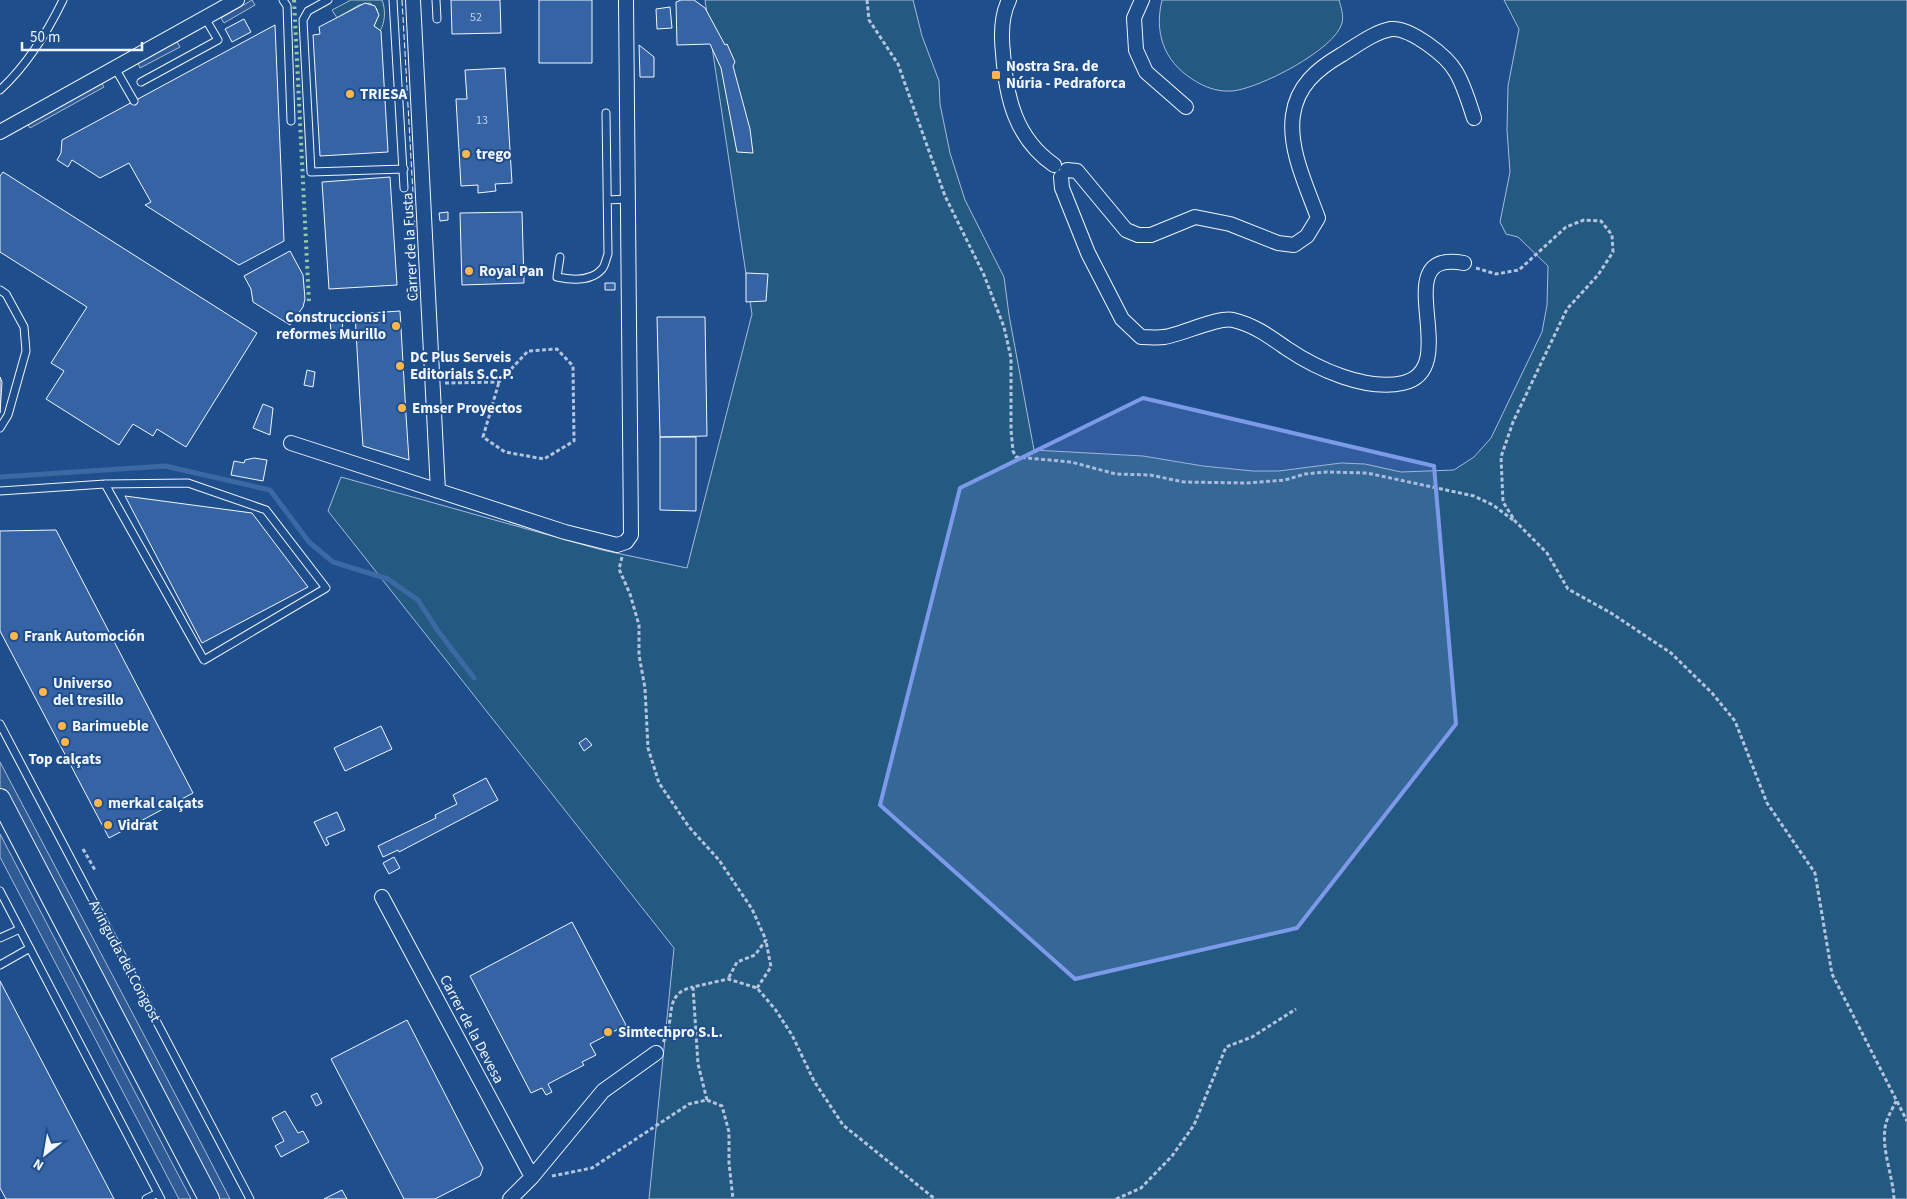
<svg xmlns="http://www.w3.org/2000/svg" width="1907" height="1199" font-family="'Source Sans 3',sans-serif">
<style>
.green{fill:#245a82;stroke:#a8bbd7}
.parking{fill:#305b95;stroke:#a8bbd7}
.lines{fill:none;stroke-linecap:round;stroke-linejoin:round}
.stream{stroke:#3b69a3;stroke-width:5}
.building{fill:#3563a3;stroke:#f2f6ff}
.lane-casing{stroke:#f2f6ff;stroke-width:9}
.street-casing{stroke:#f2f6ff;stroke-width:16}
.secondary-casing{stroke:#f2f6ff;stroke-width:22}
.path{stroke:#b3c4dc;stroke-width:3;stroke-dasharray:4 2.5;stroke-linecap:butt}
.lane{stroke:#1f4e8c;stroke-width:7}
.street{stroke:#1f4e8c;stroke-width:14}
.secondary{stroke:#1f4e8c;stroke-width:20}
.hedge{stroke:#97c8a6;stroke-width:4;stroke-dasharray:2.5 4;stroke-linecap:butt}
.fence{stroke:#f2f6ff;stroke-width:1;stroke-dasharray:6 2.5;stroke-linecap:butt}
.marked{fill:#7d9aea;fill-opacity:0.2;stroke:#7d9aea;stroke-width:4;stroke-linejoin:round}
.poi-dot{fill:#ffb74d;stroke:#1f4e8c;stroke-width:2}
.labels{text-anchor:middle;stroke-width:4;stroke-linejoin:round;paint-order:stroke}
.number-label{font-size:12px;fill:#c3d1e8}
.poi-label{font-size:15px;font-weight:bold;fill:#f2f6ff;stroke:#1f4e8c;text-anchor:start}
.street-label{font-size:15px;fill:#f2f6ff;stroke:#1f4e8c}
</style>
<rect width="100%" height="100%" fill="#1f4e8c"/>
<path class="green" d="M 351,0 L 382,0 C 386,10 385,23 380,31 L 374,26 L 378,17 L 377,9 L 370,3 L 359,5 L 337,18 L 332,10 Z
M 705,0 L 913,0 L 922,36 L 939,81 L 940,104 L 950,153 L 965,200 L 1004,277 L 1009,315 L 1034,450 L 1143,456 L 1203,466 L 1253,471 L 1279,471 L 1341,463 L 1365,464 L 1401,472 L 1454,470 L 1474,457 L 1491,438 L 1542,332 L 1547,305 L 1548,266 L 1518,237 L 1506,234 L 1500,222 L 1510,172 L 1507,130 L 1508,86 L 1519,29 L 1504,0 L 1907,0 L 1907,1199 L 649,1199 L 674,948 L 328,511 L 341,477 L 602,550 L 687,568 L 752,314 Z
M 1162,0 L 1339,0 C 1341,7 1344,16 1342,23 C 1335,50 1258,89 1232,91 C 1217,92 1204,87 1192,79 C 1164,61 1154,33 1162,0 Z"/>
<path class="parking" d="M 252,0 L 255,5 L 224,23 L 221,18 Z
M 177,42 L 180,47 L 140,68 L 138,63 Z
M 101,82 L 104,87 L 30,128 L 27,123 Z
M 0,762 L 202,1145 L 230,1199 L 217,1199 L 0,790 Z
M 0,834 L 171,1161 L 191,1199 L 179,1199 L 0,857 Z"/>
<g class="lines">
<path class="stream" d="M 0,477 L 165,466 L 270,490 L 309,542 L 333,562 L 388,579 L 418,600 L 438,631 L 474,678"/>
</g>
<path class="building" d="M 451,0 L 500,0 L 501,33 L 452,34 Z
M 539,0 L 592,0 L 592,63 L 539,63 Z
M 681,0 L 694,0 L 705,8 L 725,45 L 727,44 L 735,62 L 733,66 L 750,129 L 753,153 L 737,152 L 721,68 L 710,44 L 677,45 L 676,2 Z
M 365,3 L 375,6 L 379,15 L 374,26 L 381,31 L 388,152 L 320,156 L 313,35 L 320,34 L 319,27 Z
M 670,7 L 672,28 L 657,29 L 656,9 Z
M 244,19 L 251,32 L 232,42 L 225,29 Z
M 275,25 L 284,241 L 239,265 L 145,205 L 151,202 L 129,163 L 100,178 L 72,160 L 68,167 L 57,160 L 61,153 L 62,140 Z
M 639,45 L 654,57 L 654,77 L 640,77 Z
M 505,68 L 512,183 L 495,184 L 496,191 L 478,193 L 478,185 L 461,186 L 456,99 L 467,99 L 465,70 Z
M 3,172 L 257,333 L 186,447 L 157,429 L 153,436 L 133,424 L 119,445 L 46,399 L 64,371 L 51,363 L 87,307 L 0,252 L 0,176 Z
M 390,177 L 397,285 L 329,289 L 322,182 Z
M 448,212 L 448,220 L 440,221 L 439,213 Z
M 522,212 L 524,283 L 462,285 L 460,213 Z
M 290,251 L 303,275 L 305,299 L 303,307 L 290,325 L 253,302 L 251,289 L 244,276 Z
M 746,273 L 768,274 L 766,301 L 746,302 Z
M 605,283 L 615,283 L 615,290 L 605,290 Z
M 418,288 L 418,296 L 408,297 L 407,289 Z
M 400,311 L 406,415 L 409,460 L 363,446 L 361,418 L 355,314 Z
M 657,317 L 705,317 L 707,436 L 660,437 Z
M 342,318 L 343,332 L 331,333 L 330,319 Z
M 307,370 L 315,372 L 313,387 L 304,385 Z
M 0,377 L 2,382 L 0,413 Z
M 263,404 L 273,408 L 270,435 L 253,428 Z
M 660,437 L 696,437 L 696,511 L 660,510 Z
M 254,458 L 267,460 L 263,481 L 231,475 L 234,461 L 244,463 L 245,460 Z
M 125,496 L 252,513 L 308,587 L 202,643 Z
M 56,530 L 193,793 L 109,838 L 0,631 L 0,531 Z
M 381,726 L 392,749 L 345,771 L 334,748 Z
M 586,738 L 592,745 L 584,751 L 579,743 Z
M 486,778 L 498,800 L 399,852 L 398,850 L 383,857 L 378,846 L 436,818 L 435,815 L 457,804 L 453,795 Z
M 337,812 L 345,830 L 326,838 L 329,844 L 326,846 L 314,822 Z
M 394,857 L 400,868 L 389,874 L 383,863 Z
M 572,922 L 626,1025 L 590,1044 L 596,1055 L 582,1062 L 584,1065 L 548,1084 L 552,1092 L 546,1095 L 542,1088 L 531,1093 L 470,976 Z
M 0,981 L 114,1199 L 6,1199 L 0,1188 Z
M 407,1020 L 483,1168 L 480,1176 L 435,1199 L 404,1199 L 331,1059 Z
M 317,1093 L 322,1103 L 316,1106 L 311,1096 Z
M 285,1111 L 298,1133 L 303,1131 L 309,1142 L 281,1157 L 275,1146 L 284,1141 L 272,1118 Z
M 342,1190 L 347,1199 L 324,1199 Z"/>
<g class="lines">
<defs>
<path id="lane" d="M 283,0 L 287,6 L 291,121
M 328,0 L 308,11 L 303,20 L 311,172 L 404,169
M 393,0 L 404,188
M 436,0 L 437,19
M 115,68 L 134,101
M 141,82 L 218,40 L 205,18
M 0,90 C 27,65 47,33 63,0
M 607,200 L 628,199
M 560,257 L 557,277 C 571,280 591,282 602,269 C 605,266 606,259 608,254 L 606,113
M 0,290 L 6,294 L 24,327 L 26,351 L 8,415 L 0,428
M 0,491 L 105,484 L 188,483 L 266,510 L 326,588 L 204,660 L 105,484
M 0,724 L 250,1199
M 0,891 L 161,1199
M 0,938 L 20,929
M 0,965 L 30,948
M 146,1199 L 158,1193"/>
<path id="street" d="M 413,0 L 438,491
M 1009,0 C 1001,16 1001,35 1003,53 C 1006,97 1015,138 1054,165
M 1142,0 L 1134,18 L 1136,50 L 1146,72 L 1186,107
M 0,132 L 237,0
M 1067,170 L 1077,171 L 1126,230 L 1138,235 L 1151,235 L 1195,217 L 1230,224 L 1278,243 L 1294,245 L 1307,236 L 1318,218 C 1307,187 1288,149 1293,115 C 1297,86 1317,69 1341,55 C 1356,46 1374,32 1391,29 C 1410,27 1447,56 1456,72 C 1464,85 1469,103 1474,118
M 1061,177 L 1062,188 L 1088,253 L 1122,319 L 1141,337 C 1149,337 1157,338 1164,337 C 1180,335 1220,316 1233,320 C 1254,325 1269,336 1286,348 C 1317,369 1365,391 1403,383 C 1466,369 1383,248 1464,263
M 291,443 L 565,532 L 617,545 L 626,542 L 631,535 L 626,0
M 382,897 L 532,1177
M 510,1199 L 532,1177 L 603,1091 L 656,1053"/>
<path id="secondary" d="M 0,799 L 209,1199"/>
</defs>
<use href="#lane" class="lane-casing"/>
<use href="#street" class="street-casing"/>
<use href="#secondary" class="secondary-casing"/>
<path class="path" d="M 867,0 L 869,20 L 898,64 L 945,196 L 984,275 L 1004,327 L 1011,358 L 1011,430 L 1013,451 L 1016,457 L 1071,462 L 1116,474 L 1150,475 L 1184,482 L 1246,483 L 1285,480 L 1305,474 L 1326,472 L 1367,473 L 1474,496 L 1493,505 L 1513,520
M 1476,268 L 1496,274 L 1519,270 L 1566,227 L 1584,220 L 1601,221 L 1612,235 L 1613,252 L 1598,275 L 1567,309 L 1513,422 L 1501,457 L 1503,502 L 1515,521 L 1547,553 L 1568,589 L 1611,613 L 1671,653 L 1712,693 L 1735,721 L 1767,803 L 1815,873 L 1832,974 L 1907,1121
M 445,383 L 499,382 L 528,351 L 557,349 L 573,366 L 574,441 L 544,459 L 505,452 L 483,437 L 499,382
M 622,557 L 619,569 L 630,594 L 639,625 L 639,655 L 645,688 L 648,748 L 659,783 L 689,827 L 719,860 L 752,909 L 766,940 L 755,955 L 737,962 L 728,979
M 83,849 L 95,870
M 757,988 L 771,967 L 766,941
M 663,1042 C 677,1021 661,994 693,987
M 707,1100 L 698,1064 L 693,987 L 728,979 L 757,988 L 775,1009 L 792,1035 L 814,1081 L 843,1125 L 935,1199
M 552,1176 L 592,1168 L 689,1104 L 707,1100 L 722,1106 L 729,1132 L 729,1163 L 733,1199
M 1116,1199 L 1141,1188 L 1172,1156 L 1194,1125 L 1226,1047 L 1252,1037 L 1296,1009
M 1894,1199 C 1893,1175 1880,1147 1886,1123 C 1888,1116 1893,1108 1896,1101"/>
<use href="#lane" class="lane"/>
<use href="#street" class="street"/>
<use href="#secondary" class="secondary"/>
<path class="hedge" d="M 294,0 L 309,303"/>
<path class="fence" d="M 402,0 L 415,229"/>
</g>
<path class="marked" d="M 1143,398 L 1434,466 L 1456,724 L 1297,928 L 1075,979 L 880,805 L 960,488 Z"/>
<g class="poi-dot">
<rect x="991" y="70" width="10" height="10" rx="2.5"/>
<circle cx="350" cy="94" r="5"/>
<circle cx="466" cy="154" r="5"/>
<circle cx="469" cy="271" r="5"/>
<circle cx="396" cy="326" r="5"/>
<circle cx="400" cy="366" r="5"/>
<circle cx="402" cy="408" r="5"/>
<circle cx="14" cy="636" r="5"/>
<circle cx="43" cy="692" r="5"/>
<circle cx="62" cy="726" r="5"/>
<circle cx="65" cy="742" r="5"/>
<circle cx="98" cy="803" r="5"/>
<circle cx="108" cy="825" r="5"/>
<circle cx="608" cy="1032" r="5"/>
</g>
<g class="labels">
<g class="number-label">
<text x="476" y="21">52</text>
<text x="482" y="124">13</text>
</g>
<g class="poi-label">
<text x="1006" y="71">Nostra Sra. de<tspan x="1006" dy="17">Núria - Pedraforca</tspan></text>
<text x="360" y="99">TRIESA</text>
<text x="476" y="159">trego</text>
<text x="479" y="276">Royal Pan</text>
<text x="386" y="322" text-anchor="end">Construccions i<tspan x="386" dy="17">reformes Murillo</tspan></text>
<text x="410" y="362">DC Plus Serveis<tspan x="410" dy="17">Editorials S.C.P.</tspan></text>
<text x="412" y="413">Emser Proyectos</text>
<text x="24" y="641">Frank Automoción</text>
<text x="53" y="688">Universo<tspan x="53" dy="17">del tresillo</tspan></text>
<text x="72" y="731">Barimueble</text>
<text x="65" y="764" text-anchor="middle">Top calçats</text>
<text x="108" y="808">merkal calçats</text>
<text x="118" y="830">Vidrat</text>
<text x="618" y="1037">Simtechpro S.L.</text>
</g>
<g class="street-label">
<text transform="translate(410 247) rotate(-93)" y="5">Carrer de la Fusta</text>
<text transform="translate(125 961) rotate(62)" y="5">Avinguda del Congost</text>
<text transform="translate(472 1029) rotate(62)" y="5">Carrer de la Devesa</text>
</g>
</g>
<g transform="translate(45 1154) rotate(211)" stroke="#1f4e8c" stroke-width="4" paint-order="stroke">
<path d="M0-4L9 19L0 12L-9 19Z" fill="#f2f6ff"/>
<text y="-8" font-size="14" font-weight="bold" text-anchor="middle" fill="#f2f6ff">N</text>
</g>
<path d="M22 42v8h120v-8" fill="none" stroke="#f2f6ff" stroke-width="2.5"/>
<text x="30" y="42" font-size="15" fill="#f2f6ff" stroke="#1f4e8c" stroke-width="4" paint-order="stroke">50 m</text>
</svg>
